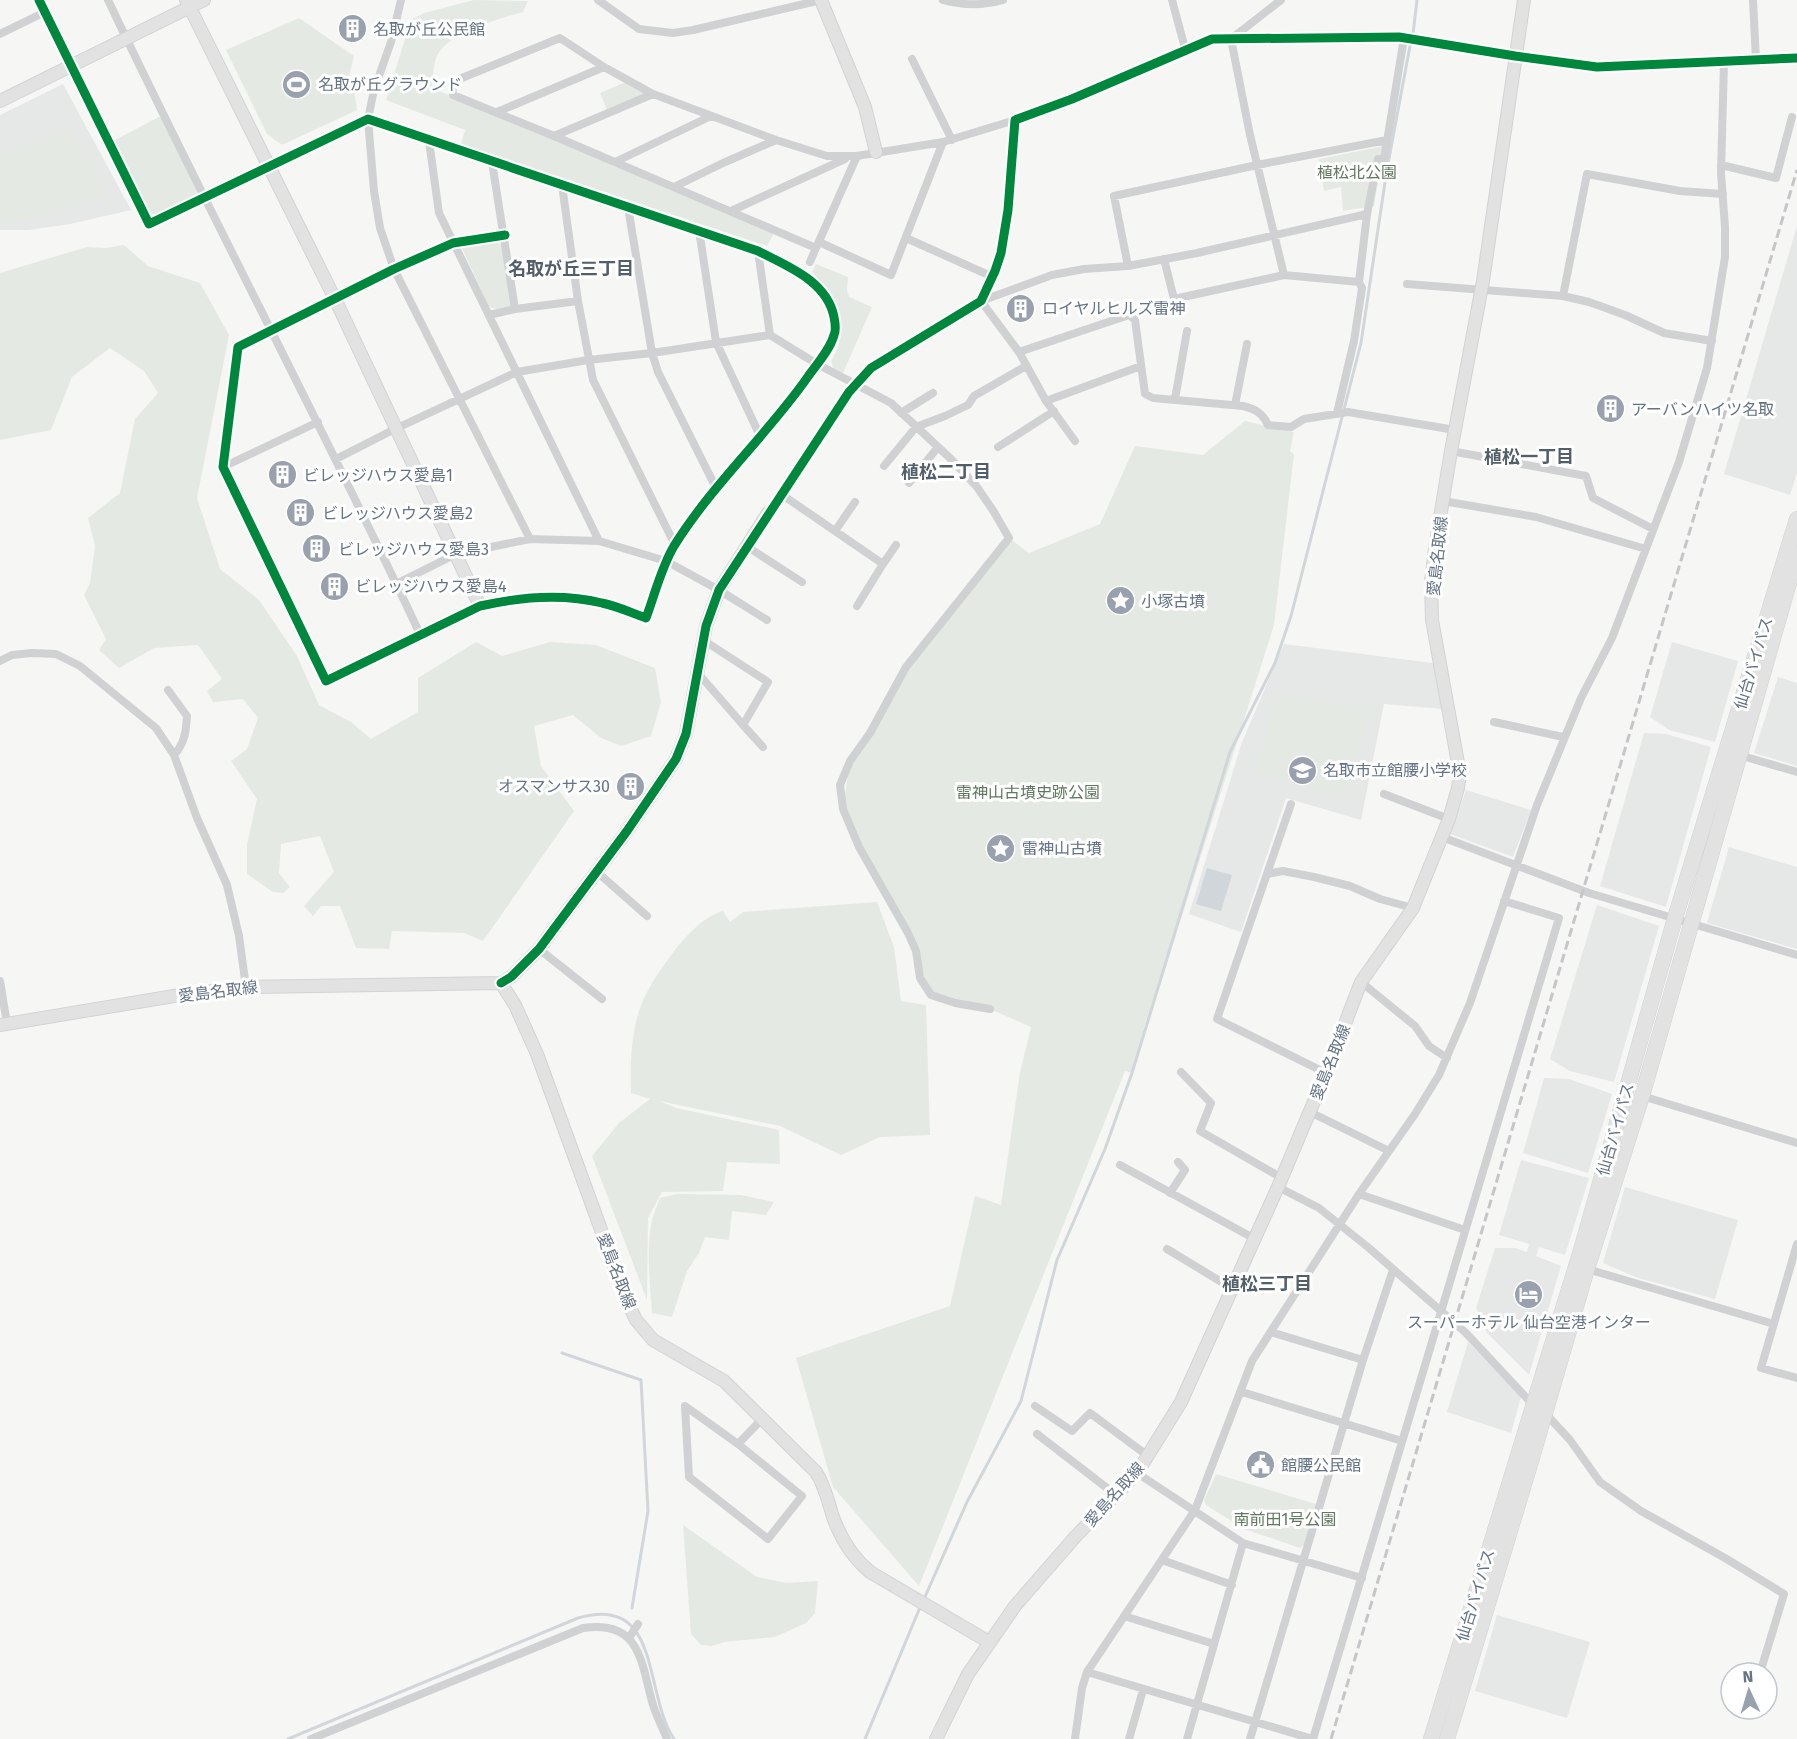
<svg xmlns="http://www.w3.org/2000/svg" width="1797" height="1739" font-family="'Fira Sans','Noto Sans JP',sans-serif">
<style>
.built{fill:#e6e7e7}
.green{fill:#e5e9e3}
.water{fill:#d1d6da}
.lines{fill:none;stroke-linecap:round;stroke-linejoin:round}
.stream{stroke:#d1d6da;stroke-width:3}
.secondary-casing{stroke:#d1d3d4;stroke-width:14}
.highway-casing{stroke:#d2d3d4;stroke-width:16}
.street{stroke:#d0d1d2;stroke-width:8}
.secondary{stroke:#e2e2e3;stroke-width:12}
.highway{stroke:#e2e2e3;stroke-width:15}
.rail{stroke:#c5c6c7;stroke-width:3;stroke-dasharray:9 4.5;stroke-linecap:butt}
.cycleway-casing{stroke:#fff;stroke-width:13}
.cycleway{stroke:#00873e;stroke-width:9}
.labels{text-anchor:middle;stroke-width:6;stroke-linejoin:round;paint-order:stroke}
.poi-label{font-size:16px;fill:#657386;stroke:#fff;text-anchor:start}
.park-label{font-size:16px;fill:#627860;stroke:#fff}
.street-label{font-size:16px;fill:#657386;stroke:#fff}
.neighbourhood-label{font-size:18px;font-weight:bold;fill:#535e6b;stroke:#fff}
</style>
<rect width="100%" height="100%" fill="#f6f6f5"/>
<path class="built" d="M 63,84 L 131,210 L 70,224 L 29,230 L 0,230 L 0,115 Z
M 1797,226 L 1797,473 L 1790,495 L 1724,474 Z
M 1672,642 L 1738,661 L 1715,742 L 1669,730 L 1650,717 Z
M 1284,644 L 1433,663 L 1442,709 L 1384,704 L 1361,820 L 1286,798 L 1241,932 L 1189,914 L 1242,742 Z
M 1778,677 L 1797,683 L 1797,766 L 1754,753 Z
M 1644,733 L 1666,734 L 1711,747 L 1666,907 L 1600,886 Z
M 1466,790 L 1531,810 L 1513,857 L 1450,834 Z
M 1729,847 L 1797,867 L 1797,949 L 1707,923 Z
M 1597,905 L 1659,926 L 1614,1082 L 1570,1071 L 1550,1059 Z
M 1544,1078 L 1569,1079 L 1612,1094 L 1588,1173 L 1523,1153 Z
M 1521,1160 L 1589,1178 L 1565,1255 L 1539,1247 L 1536,1256 L 1561,1266 L 1529,1375 L 1487,1333 L 1476,1308 L 1495,1248 L 1515,1248 L 1527,1252 L 1529,1244 L 1499,1235 Z
M 1625,1187 L 1738,1220 L 1715,1299 L 1638,1278 L 1603,1263 Z
M 1468,1342 L 1521,1397 L 1511,1433 L 1447,1412 Z
M 1497,1615 L 1590,1642 L 1567,1718 L 1475,1691 Z"/>
<path class="green" d="M 474,0 L 528,1 L 523,12 C 501,18 447,33 437,56 C 433,65 433,78 432,88 L 774,233 L 767,246 L 461,144 L 465,130 L 386,100 L 411,20 L 424,13 Z
M 299,18 L 354,56 L 349,77 L 354,90 L 357,110 L 282,145 L 267,134 L 226,50 Z
M 626,82 L 646,93 L 607,110 L 600,93 Z
M 161,116 L 197,190 L 197,196 L 159,215 L 147,213 L 113,141 Z
M 72,127 L 104,195 L 18,222 L 0,222 L 0,156 Z
M 1384,146 L 1374,206 L 1343,211 L 1341,187 L 1324,191 L 1319,159 Z
M 490,240 L 498,242 L 501,246 L 512,302 L 510,306 L 496,309 L 489,307 L 462,248 L 463,244 Z
M 124,245 L 148,266 L 200,283 L 229,335 L 197,498 L 220,569 L 259,600 L 297,656 L 319,705 L 351,722 L 371,739 L 418,712 L 418,678 L 476,642 L 502,656 L 550,642 L 596,645 L 655,668 L 661,702 L 651,736 L 621,746 L 601,738 L 573,715 L 534,726 L 541,766 L 574,811 L 483,941 L 464,933 L 392,931 L 389,949 L 356,948 L 340,906 L 321,906 L 313,916 L 304,906 L 334,872 L 320,836 L 281,844 L 279,873 L 290,887 L 283,893 L 273,892 L 247,874 L 247,845 L 257,799 L 231,761 L 247,749 L 258,718 L 243,699 L 213,702 L 207,691 L 222,679 L 198,645 L 154,648 L 119,668 L 99,650 L 106,639 L 84,595 L 90,583 L 95,546 L 88,518 L 120,493 L 135,419 L 158,393 L 144,371 L 110,348 L 72,377 L 51,430 L 0,440 L 0,273 L 87,247 L 105,248 Z
M 816,264 L 848,277 L 847,290 L 849,297 L 872,307 L 843,373 L 834,370 L 831,361 C 846,337 845,314 828,290 C 823,284 817,279 812,272 Z
M 1245,421 L 1294,432 L 1290,451 L 1294,454 L 1274,625 L 1161,982 L 1146,1020 L 1132,1073 L 1125,1071 L 919,1586 L 833,1487 L 796,1358 L 950,1306 L 975,1196 L 1001,1205 L 1020,1072 L 1031,1027 L 990,1009 L 931,995 L 908,933 L 843,809 L 850,761 L 906,667 L 1009,538 L 1029,553 L 1100,524 L 1135,446 L 1203,455 Z
M 1278,694 L 1369,709 L 1347,798 L 1256,773 Z
M 877,902 L 894,947 L 901,1001 L 926,1005 L 930,1135 L 880,1137 L 841,1155 L 780,1126 L 659,1101 L 676,1108 L 779,1130 L 780,1164 L 727,1162 L 723,1191 L 662,1192 L 648,1218 L 647,1300 L 592,1156 L 619,1123 L 650,1099 L 631,1093 C 630,1060 631,1024 646,994 C 654,978 664,965 674,951 C 687,935 703,917 723,911 L 730,922 L 743,912 Z
M 677,1194 L 741,1195 L 774,1202 L 766,1215 L 732,1211 L 729,1240 L 705,1237 L 699,1253 L 687,1271 L 672,1317 L 652,1313 C 650,1287 646,1246 652,1221 C 653,1214 657,1206 660,1198 Z
M 1216,1474 L 1316,1504 L 1305,1544 L 1300,1548 L 1244,1529 L 1206,1505 L 1204,1500 Z
M 683,1525 L 757,1577 L 786,1583 L 818,1581 L 815,1613 L 806,1623 L 775,1637 L 725,1642 L 712,1646 L 701,1645 L 691,1634 Z"/>
<path class="water" d="M 1207,868 L 1232,875 L 1221,911 L 1196,904 Z"/>
<g class="lines">
<path class="stream" d="M 1413,34 L 1417,0
M 562,1353 L 641,1380 L 648,1511 L 632,1608
M 924,1599 L 967,1502 L 1021,1401 L 1057,1260 L 1105,1149 L 1132,1073 L 1230,752 L 1275,663 L 1291,616 L 1361,343 L 1387,169 L 1410,46
M 288,1739 L 578,1618 C 662,1593 643,1693 674,1739
M 865,1739 L 921,1605"/>
<defs>
<path id="secondary" d="M 186,0 L 335,299 L 480,606
M 821,0 L 865,107 L 876,152
M 0,101 L 204,0
M 501,983 L 511,977 L 539,949 L 627,831 L 676,759 L 686,734 L 706,626 L 719,590 L 768,513
M 0,1025 L 186,994 L 246,987 L 501,983 L 515,1005 L 537,1054 L 627,1301 L 636,1320 L 653,1340 L 724,1381 L 816,1472 C 825,1486 828,1501 833,1517 C 841,1539 852,1557 870,1572 L 989,1642
M 936,1739 L 968,1674 L 1015,1606 L 1076,1536 L 1137,1473 L 1181,1402 L 1278,1187 L 1326,1073 L 1361,982 L 1413,908 L 1449,819 L 1458,788 L 1460,774 L 1432,620 L 1431,582 L 1435,548 L 1451,451 L 1483,281 L 1524,0"/>
<path id="highway" d="M 1431,1739 L 1581,1250 L 1675,918 L 1797,519
M 1447,1739 L 1529,1468 L 1587,1269 L 1642,1096 L 1797,555"/>
</defs>
<use href="#secondary" class="secondary-casing"/>
<use href="#highway" class="highway-casing"/>
<path class="street" d="M 39,0 L 149,224 L 368,119 L 758,251 C 787,266 827,281 834,317 C 835,322 836,331 834,335 C 830,350 816,365 807,378 C 766,436 712,485 674,546 C 661,568 655,594 646,618 C 632,613 617,606 602,603 C 561,593 520,597 480,606 L 326,681 L 223,467 L 238,347 L 394,269 L 453,243 L 505,235
M 108,0 C 209,213 320,421 420,634
M 401,0 L 391,42 L 374,90 L 368,119 L 374,191 L 380,228 L 394,269 L 530,539
M 598,0 L 639,29 L 673,33 L 693,30 L 821,0
M 943,0 C 964,6 982,6 1003,0
M 1172,0 L 1186,52
M 1281,0 L 1231,39 L 1250,135 L 1284,275
M 1753,0 L 1756,60
M 0,34 L 45,12
M 912,59 L 952,140
M 497,112 L 604,67
M 554,136 L 653,94
M 429,141 L 439,213 L 599,541
M 857,156 L 816,248 L 554,136 L 453,95 L 452,82 L 560,38 L 604,67 L 653,94 L 776,140 L 827,156 L 857,156 L 943,142 L 1015,120
M 492,162 L 515,309
M 615,162 L 711,116
M 1721,165 L 1776,178 L 1792,117
M 562,185 L 578,301 L 593,380 L 675,545
M 674,187 L 723,163 L 776,140
M 628,207 L 652,353 L 658,372 L 716,488
M 731,211 L 845,159
M 699,230 L 716,342 L 761,438
M 906,238 L 993,277
M 819,242 L 891,275 L 943,142
M 758,251 L 770,335 L 817,364 L 891,403 L 951,459 L 977,487 L 994,512 L 1009,538 L 906,667 L 870,733 L 850,761 L 840,785 L 843,809 L 859,847 L 908,933 L 916,951 L 920,978 L 931,995 L 955,1003 L 990,1009
M 1164,259 L 1174,299 L 1284,275 L 1359,282 L 1367,214 L 1378,159 L 1384,160 L 1404,38
M 810,262 L 816,248
M 1128,266 L 1114,196 L 1257,165 L 1387,140
M 1407,284 L 1563,296 L 1589,302 L 1625,315 L 1664,333 L 1712,341
M 1563,296 L 1587,174 L 1680,191 L 1723,194
M 489,315 L 515,309 L 578,301
M 1019,352 L 1129,315 L 1135,320 L 1145,394 L 1153,398 L 1243,406 C 1256,409 1263,414 1268,425 L 1291,427 L 1304,419 L 1348,412 L 1455,430
M 1175,399 L 1187,331
M 1046,401 L 1141,366
M 1235,405 L 1247,344
M 901,413 L 933,393
M 1337,413 L 1354,341 L 1362,288 L 1359,282
M 1075,441 L 1046,401 L 1019,352 L 981,301 L 1052,275 L 1084,269 L 1128,266 L 1197,253 L 1367,214
M 998,447 L 1054,411
M 1451,451 L 1586,476 L 1593,498 L 1653,529
M 336,459 L 395,429 L 517,372 L 588,360 L 652,353 L 770,335
M 884,466 L 916,427 L 945,416 L 968,405 L 974,396 L 1026,366
M 223,467 L 318,422
M 909,483 L 938,447
M 781,494 L 883,564 L 857,606
M 1443,501 L 1536,517 L 1646,549
M 768,513 L 849,392 L 871,368 L 981,301 L 995,271 L 1001,253 L 1008,210 L 1015,120 L 1072,99 L 1212,39 L 1399,37 L 1515,56 L 1597,67 L 1797,58
M 835,531 L 855,502
M 746,546 L 802,582
M 883,564 L 896,545
M 396,584 L 456,554 L 530,539 L 599,541 L 666,561 L 719,590 L 767,620
M 0,661 L 12,655 L 32,653 L 56,654 L 80,666 L 156,728 L 174,755 L 197,818 L 227,885 L 239,936 L 246,987
M 697,672 L 743,725 L 768,682 L 703,640
M 168,690 L 187,716 C 186,731 185,743 174,755
M 1494,722 L 1563,737
M 743,725 L 763,747
M 1739,755 L 1797,772
M 1384,794 L 1449,819
M 1291,804 L 1217,1019 L 1326,1073
M 1442,837 L 1589,893 L 1797,955
M 597,872 L 647,916
M 1267,874 L 1283,871 L 1314,877 L 1350,886 L 1380,899 L 1413,908
M 539,949 L 602,999
M 0,981 L 7,1024
M 1361,982 L 1415,1026 L 1429,1046 L 1447,1058
M 1181,1072 L 1211,1103 L 1200,1131 L 1282,1178
M 1642,1096 L 1797,1143
M 1310,1112 L 1389,1151
M 1120,1165 L 1255,1239
M 1278,1187 L 1319,1208 L 1369,1248 L 1466,1333 L 1534,1406
M 1170,1193 L 1185,1170 L 1178,1162
M 1359,1194 L 1465,1230
M 1797,1244 L 1761,1368 L 1797,1378
M 1167,1249 L 1233,1289
M 1587,1269 L 1774,1324
M 1271,1332 L 1363,1360
M 1242,1392 L 1402,1441
M 685,1406 L 738,1444 L 802,1496 L 768,1539 L 689,1477 Z
M 1035,1406 L 1072,1431 L 1090,1413 L 1148,1456
M 1545,1413 L 1570,1440 L 1600,1482 L 1641,1511 L 1725,1558 L 1784,1594 L 1760,1673
M 1037,1434 L 1116,1495
M 738,1444 L 762,1419
M 1137,1473 L 1243,1543 L 1362,1578
M 1162,1560 L 1232,1585
M 1124,1616 L 1214,1644
M 629,1638 L 638,1624
M 1087,1672 L 1313,1739
M 311,1739 L 583,1628 C 599,1626 615,1626 628,1638 C 644,1653 647,1688 654,1708 C 658,1719 663,1729 667,1739
M 1075,1739 L 1082,1688 L 1087,1672 L 1195,1510 L 1252,1361 L 1359,1194 L 1415,1114 L 1439,1075 L 1470,1003 L 1537,805 L 1581,698 L 1612,638 L 1679,462 L 1707,368 L 1725,257 L 1725,227 L 1721,173 L 1724,62
M 1129,1739 L 1143,1690
M 1187,1739 L 1243,1543
M 1250,1739 L 1363,1360 L 1393,1270
M 1313,1739 L 1559,918 L 1504,901"/>
<use href="#secondary" class="secondary"/>
<use href="#highway" class="highway"/>
<path class="rail" d="M 1331,1739 L 1797,170"/>
<defs>
<path id="cycleway" d="M 39,0 L 149,224 L 368,119 L 758,251 C 787,266 827,281 834,317 C 835,322 836,331 834,335 C 830,350 816,365 807,378 C 766,436 712,485 674,546 C 661,568 655,594 646,618 C 632,613 617,606 602,603 C 561,593 520,597 480,606 L 326,681 L 223,467 L 238,347 L 394,269 L 453,243 L 505,235
M 501,983 L 511,977 L 539,949 L 627,831 L 676,759 L 686,734 L 706,626 L 719,590 L 849,392 L 871,368 L 981,301 L 995,271 L 1001,253 L 1008,210 L 1015,120 L 1072,99 L 1212,39 L 1399,37 L 1515,56 L 1597,67 L 1797,58"/>
</defs>
<use href="#cycleway" class="cycleway-casing"/>
<use href="#cycleway" class="cycleway"/>
</g>
<defs>
<symbol id="building-disc" viewBox="-11 -11 22 22"><circle r="9.5" fill="#98a1ad" stroke="#fff"/><path d="M-4-6H4V6H1V3H-1V6H-4ZM-2.5-4.3h1.7v1.8h-1.7ZM.8-4.3h1.7v1.8H.8ZM-2.5-1h1.7V.8h-1.7ZM.8-1h1.7V.8H.8Z" fill="#fff"/></symbol>
<symbol id="stadium-disc" viewBox="-11 -11 22 22"><circle r="9.5" fill="#98a1ad" stroke="#fff"/><path d="M0-5a6.5 5 0 1 0 0 10a6.5 5 0 1 0 0-10ZM-3.5-1.8h7v3.6h-7Z" fill="#fff"/></symbol>
<symbol id="sight-disc" viewBox="-11 -11 22 22"><circle r="9.5" fill="#98a1ad" stroke="#fff"/><path d="M0-6L1.8-2.2L6-1.7L2.9 1.2L3.7 5.4L0 3.3L-3.7 5.4L-2.9 1.2L-6-1.7L-1.8-2.2Z" fill="#fff"/></symbol>
<symbol id="school-disc" viewBox="-11 -11 22 22"><circle r="9.5" fill="#98a1ad" stroke="#fff"/><path d="M0-5L7-2L0 1L-7-2ZM-4 1L0 2.5L4 1V4Q0 6-4 4Z" fill="#fff"/></symbol>
<symbol id="hotel-disc" viewBox="-11 -11 22 22"><circle r="9.5" fill="#98a1ad" stroke="#fff"/><path d="M-6-4.5h1.5V1H6V5H4.5V3h-9V5H-6ZM-4 0a1.8 1.8 0 1 1 3.6 0ZM.5 0V-2.5h3Q6-2.5 6 0Z" fill="#fff"/></symbol>
<symbol id="civic-disc" viewBox="-11 -11 22 22"><circle r="9.5" fill="#98a1ad" stroke="#fff"/><path d="M-.6-6.5H3V-4.5H.6V-3L4-1V1h2V6H-6V1h2V-1L-.6-3ZM-1.2 2.5V6h2.4V2.5Z" fill="#fff"/></symbol>
</defs>
<g fill-rule="evenodd">
<use href="#building-disc" x="336" y="12" width="33" height="33"/>
<use href="#stadium-disc" x="280" y="68" width="33" height="33"/>
<use href="#building-disc" x="1004" y="292" width="33" height="33"/>
<use href="#building-disc" x="1594" y="392" width="33" height="33"/>
<use href="#building-disc" x="266" y="458" width="33" height="33"/>
<use href="#building-disc" x="284" y="496" width="33" height="33"/>
<use href="#building-disc" x="300" y="532" width="33" height="33"/>
<use href="#building-disc" x="318" y="570" width="33" height="33"/>
<use href="#sight-disc" x="1104" y="584" width="33" height="33"/>
<use href="#school-disc" x="1286" y="754" width="33" height="33"/>
<use href="#building-disc" x="614" y="770" width="33" height="33"/>
<use href="#sight-disc" x="984" y="832" width="33" height="33"/>
<use href="#hotel-disc" x="1512" y="1278" width="33" height="33"/>
<use href="#civic-disc" x="1244" y="1448" width="33" height="33"/>
</g>
<g class="labels">
<g class="poi-label">
<text x="373" y="35">名取が丘公民館</text>
<text x="318" y="90">名取が丘グラウンド</text>
<text x="1042" y="314">ロイヤルヒルズ雷神</text>
<text x="1631" y="415">アーバンハイツ名取</text>
<text x="303" y="481">ビレッジハウス愛島1</text>
<text x="322" y="519">ビレッジハウス愛島2</text>
<text x="338" y="555">ビレッジハウス愛島3</text>
<text x="355" y="592">ビレッジハウス愛島4</text>
<text x="1141" y="607">小塚古墳</text>
<text x="1323" y="776">名取市立館腰小学校</text>
<text x="610" y="792" text-anchor="end">オスマンサス30</text>
<text x="1022" y="854">雷神山古墳</text>
<text x="1529" y="1328" text-anchor="middle">スーパーホテル 仙台空港インター</text>
<text x="1281" y="1471">館腰公民館</text>
</g>
<g class="park-label">
<text x="1357" y="178">植松北公園</text>
<text x="1028" y="798">雷神山古墳史跡公園</text>
<text x="1285" y="1525">南前田1号公園</text>
</g>
<g class="street-label">
<text transform="translate(1437 556) rotate(-84)" y="6">愛島名取線</text>
<text transform="translate(1753 663) rotate(-73)" y="6">仙台バイパス</text>
<text transform="translate(218 991) rotate(-7)" y="6">愛島名取線</text>
<text transform="translate(1330 1062) rotate(-68)" y="6">愛島名取線</text>
<text transform="translate(1615 1129) rotate(-74)" y="6">仙台バイパス</text>
<text transform="translate(617 1271) rotate(69)" y="6">愛島名取線</text>
<text transform="translate(1114 1494) rotate(-48)" y="6">愛島名取線</text>
<text transform="translate(1475 1595) rotate(-73)" y="6">仙台バイパス</text>
</g>
<g class="neighbourhood-label">
<text x="571" y="275">名取が丘三丁目</text>
<text x="1529" y="463">植松一丁目</text>
<text x="946" y="478">植松二丁目</text>
<text x="1267" y="1290">植松三丁目</text>
</g>
</g>
<g transform="translate(1749 1691) rotate(356)"><circle r="28" fill="#ffffff" stroke="#c1c7cf" stroke-width="1.5"/>
<path d="M0-4.5L10 22L0 15L-10 22Z" fill="#98a1ad"/>
<text y="-9" font-size="16" font-weight="bold" text-anchor="middle" fill="#657386">N</text>
</g>
</svg>
